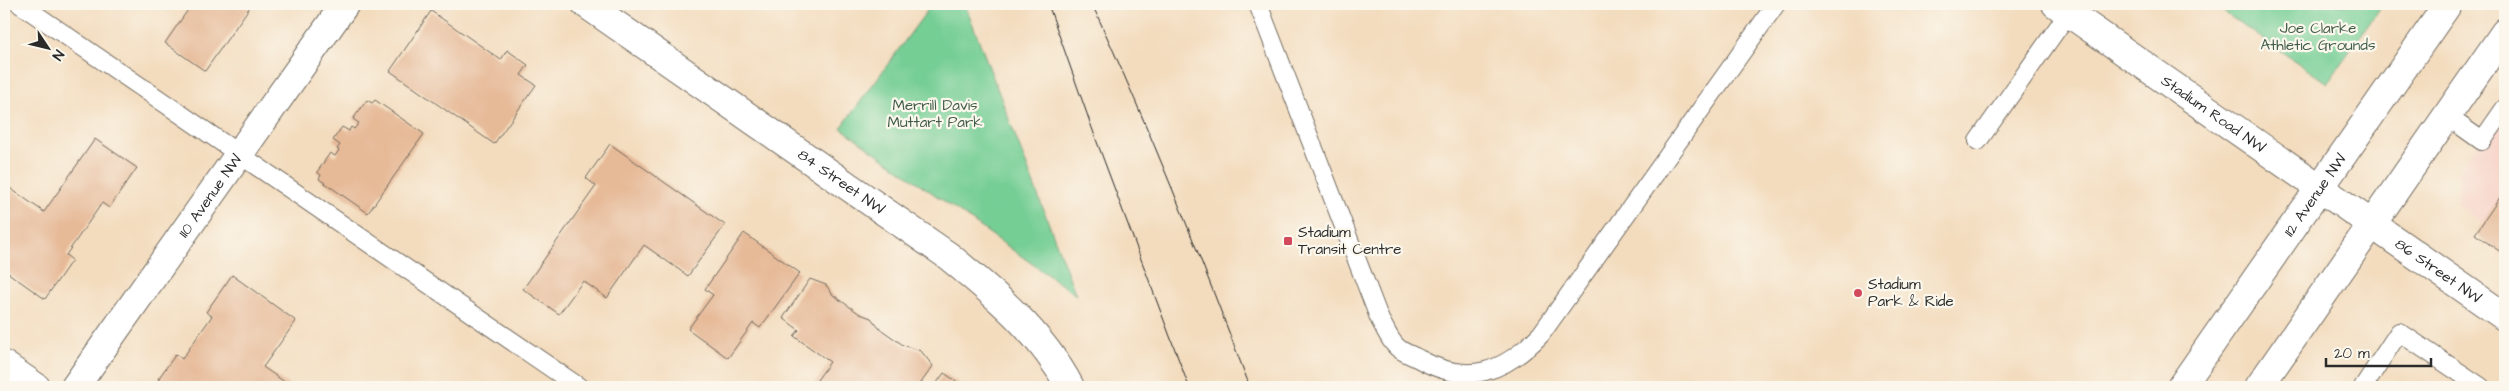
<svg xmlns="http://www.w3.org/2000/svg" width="2509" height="391" font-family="'Architects Daughter',sans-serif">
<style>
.built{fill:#f7d1c6}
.green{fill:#75ce94;stroke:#507c60}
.building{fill:#e6b997}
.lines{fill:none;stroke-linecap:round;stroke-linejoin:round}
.lane-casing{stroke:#71695e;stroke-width:20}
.street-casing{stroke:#71695e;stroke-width:30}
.secondary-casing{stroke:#71695e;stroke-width:30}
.lane{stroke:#fff;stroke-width:18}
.street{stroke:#fff;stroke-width:28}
.secondary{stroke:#fff;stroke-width:28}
.tram{stroke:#2b2b2b;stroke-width:1}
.poi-dot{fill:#d1495b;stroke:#fbf7ec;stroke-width:2}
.labels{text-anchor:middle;stroke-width:4.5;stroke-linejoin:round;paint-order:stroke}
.park-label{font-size:15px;fill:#415c4a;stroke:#fbf7ec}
.street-label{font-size:15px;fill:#2b2b2b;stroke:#fbf7ec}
.poi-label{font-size:15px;fill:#2b2b2b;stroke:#fbf7ec;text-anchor:start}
</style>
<rect width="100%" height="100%" fill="#fbf7ec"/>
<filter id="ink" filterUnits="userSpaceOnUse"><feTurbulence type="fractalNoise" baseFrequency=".02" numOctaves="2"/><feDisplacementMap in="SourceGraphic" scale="10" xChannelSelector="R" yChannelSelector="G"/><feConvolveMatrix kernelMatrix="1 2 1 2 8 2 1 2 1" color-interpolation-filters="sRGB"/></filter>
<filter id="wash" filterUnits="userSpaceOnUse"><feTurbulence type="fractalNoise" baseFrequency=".0096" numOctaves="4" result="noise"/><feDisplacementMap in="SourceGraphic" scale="20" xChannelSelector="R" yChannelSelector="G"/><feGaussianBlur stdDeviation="1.12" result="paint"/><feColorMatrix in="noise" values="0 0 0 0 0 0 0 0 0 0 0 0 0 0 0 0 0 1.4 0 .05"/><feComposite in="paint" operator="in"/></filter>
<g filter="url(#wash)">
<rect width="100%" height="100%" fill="#f3dcbe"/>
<path class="built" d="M 2505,104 L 2505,240 L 2458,205 L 2460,170 Z"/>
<path class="green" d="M 932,4 L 965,4 L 1076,295 L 841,128 Z
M 2212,4 L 2383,4 L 2327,83 Z"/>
<g id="blocks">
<path class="building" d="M 192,4 L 252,4 L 205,71 L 165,43 Z
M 431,11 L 501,60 L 507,50 L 528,65 L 521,75 L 536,85 L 494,144 L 390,71 Z
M 367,100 L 372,103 L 375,100 L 424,134 L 368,213 L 319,179 L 321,175 L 317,172 L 330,153 L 335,156 L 339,150 L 337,149 L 340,145 L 333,140 L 342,127 L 349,131 L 351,127 L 354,129 L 359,123 L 353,119 Z
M 95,139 L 137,168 L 109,208 L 102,203 L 66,255 L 72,260 L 45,299 L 4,270 L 4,184 L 44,212 Z
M 610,144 L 725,225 L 688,276 L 644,245 L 607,298 L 583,281 L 559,314 L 523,289 L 596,186 L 586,178 Z
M 2505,190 L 2505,255 L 2475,234 Z
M 744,233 L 800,273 L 760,328 L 753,323 L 728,358 L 688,329 L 713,295 L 705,289 Z
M 232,275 L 296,321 L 263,367 L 292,387 L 170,387 L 158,379 L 176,354 L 182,359 L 212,316 L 206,312 Z
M 810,279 L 826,285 L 833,295 L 860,314 L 871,318 L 879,328 L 903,345 L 921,351 L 933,366 L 918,387 L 812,387 L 830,362 L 794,336 L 799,330 L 783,318 Z
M 944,373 L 965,387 L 934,387 Z"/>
</g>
</g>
<g filter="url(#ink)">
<use href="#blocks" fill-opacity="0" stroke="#71695e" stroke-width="1"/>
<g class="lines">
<defs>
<path id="lane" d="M 20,4 L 579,387
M 1258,4 L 1380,320 C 1385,328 1389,339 1396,346 C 1401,352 1412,355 1419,359 C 1468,386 1504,373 1541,334 L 1776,4
M 2447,116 L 2482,141 L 2505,108
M 1978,141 L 2069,12
M 2363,387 L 2399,332 L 2481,387"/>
<g id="street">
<path d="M 4,365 L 36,387"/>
<path id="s1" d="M 75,387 L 345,4"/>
</g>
<g id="secondary">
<path id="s2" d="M 586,4 L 947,255 C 994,293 1041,332 1070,387"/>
<path id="s3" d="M 2056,4 L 2505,317"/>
<path id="s4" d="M 2181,387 L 2448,4"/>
<path d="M 2259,387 L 2505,32"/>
</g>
</defs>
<use href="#lane" class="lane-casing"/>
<use href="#street" class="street-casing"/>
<use href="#secondary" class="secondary-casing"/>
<use href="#lane" class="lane"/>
<use href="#street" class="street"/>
<use href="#secondary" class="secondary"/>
<path class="tram" d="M 1048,4 L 1097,142 L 1189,387
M 1092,4 C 1150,129 1201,258 1250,387"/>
</g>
</g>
<g class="poi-dot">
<rect x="1283" y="236" width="10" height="10" rx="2.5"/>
<circle cx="1858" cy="293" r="5"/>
</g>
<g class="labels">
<g class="park-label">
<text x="2318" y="33">Joe Clarke<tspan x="2318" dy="17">Athletic Grounds</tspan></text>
<text x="935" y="110">Merrill Davis<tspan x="935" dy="17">Muttart Park</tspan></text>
</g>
<g class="street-label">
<text dy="5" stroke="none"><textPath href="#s3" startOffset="192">Stadium Road NW</textPath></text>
<text dy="5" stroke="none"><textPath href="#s2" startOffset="311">84 Street NW</textPath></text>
<text dy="5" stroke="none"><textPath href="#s1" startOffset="234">110 Avenue NW</textPath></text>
<text dy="5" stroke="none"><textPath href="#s4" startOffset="234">112 Avenue NW</textPath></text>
<text dy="5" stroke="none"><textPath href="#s3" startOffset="466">86 Street NW</textPath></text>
</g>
<g class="poi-label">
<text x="1298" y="237">Stadium<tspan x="1298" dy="17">Transit Centre</tspan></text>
<text x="1868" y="289">Stadium<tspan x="1868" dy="17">Park &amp; Ride</tspan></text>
</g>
</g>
<rect width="2509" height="391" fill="none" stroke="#fbf7ec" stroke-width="20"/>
<g transform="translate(48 48) rotate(125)" stroke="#fbf7ec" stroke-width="4" paint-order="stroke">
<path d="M0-4L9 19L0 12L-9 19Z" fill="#2b2b2b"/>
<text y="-8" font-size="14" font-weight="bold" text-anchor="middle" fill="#2b2b2b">N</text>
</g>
<path d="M2326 358v8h105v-8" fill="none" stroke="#2b2b2b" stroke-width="2.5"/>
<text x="2334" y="358" font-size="15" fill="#2b2b2b" stroke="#fbf7ec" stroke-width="4" paint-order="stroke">20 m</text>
</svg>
